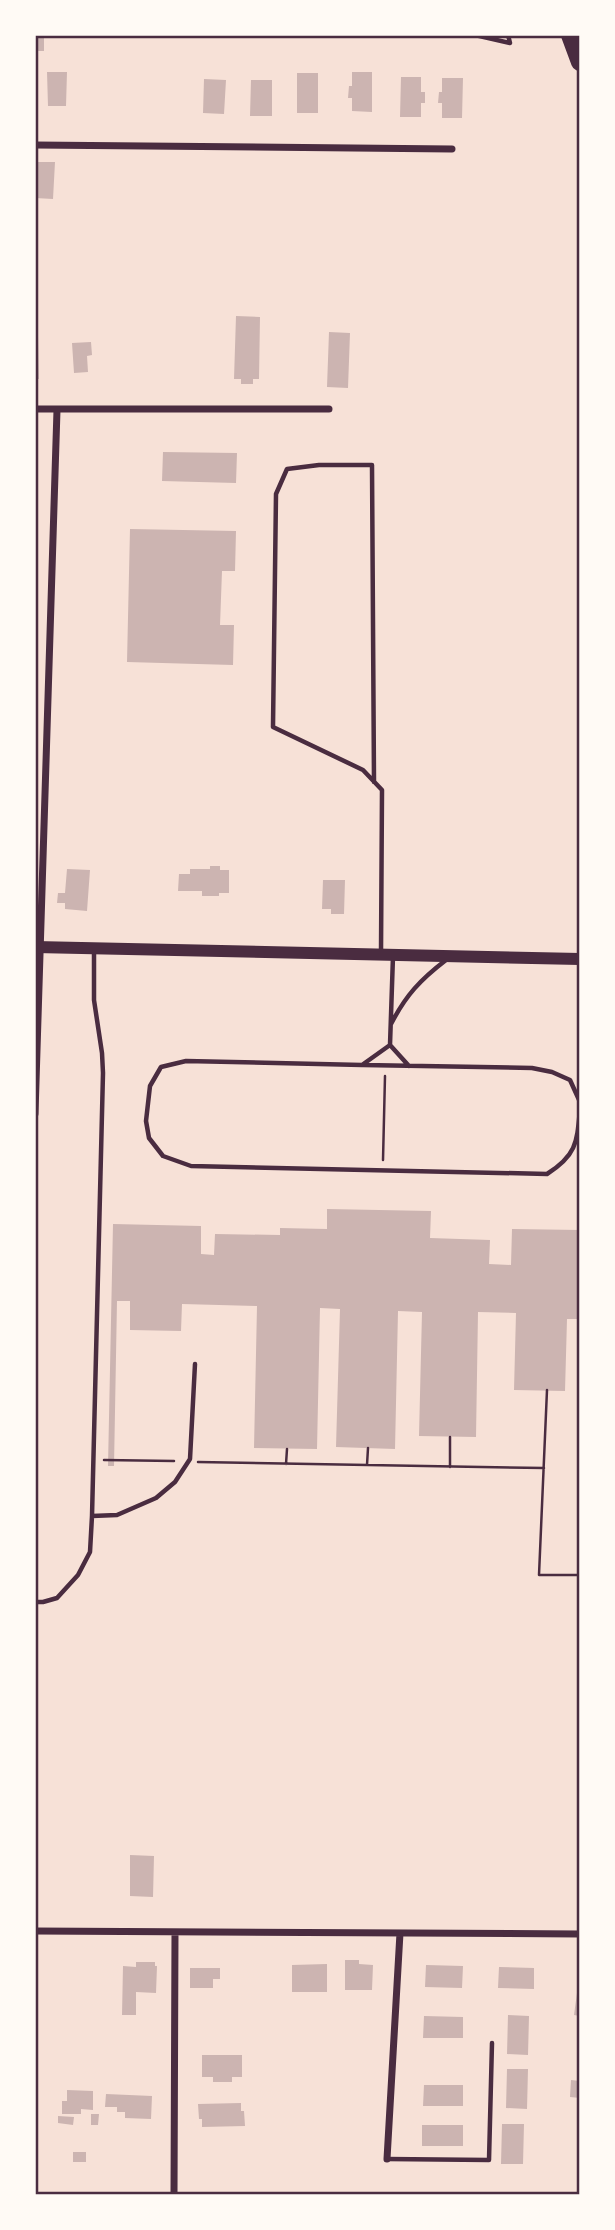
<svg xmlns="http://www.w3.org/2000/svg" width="615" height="2230" font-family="'Noto Serif',serif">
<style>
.building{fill:#ccb4b1}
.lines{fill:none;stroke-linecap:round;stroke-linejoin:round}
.path{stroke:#4a2c40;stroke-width:2.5}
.service{stroke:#4a2c40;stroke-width:4.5}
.minor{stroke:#4a2c40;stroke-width:7}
.tertiary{stroke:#4a2c40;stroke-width:12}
.motorway{stroke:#4a2c40;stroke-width:18}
.neatline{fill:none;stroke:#4a2c40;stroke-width:2.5}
</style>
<rect width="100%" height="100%" fill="#f7e1d7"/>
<path class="building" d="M 35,35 L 44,35 L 44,51 L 35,51 Z
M 47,72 L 67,72 L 66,106 L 48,106 Z
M 352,72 L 372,72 L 372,112 L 352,111 L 352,98 L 348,98 L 349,86 L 352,86 Z
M 297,73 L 318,73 L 318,113 L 297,113 Z
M 401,77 L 421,77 L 421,92 L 425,92 L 425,103 L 421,103 L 421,117 L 400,117 Z
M 442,78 L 463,78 L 462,118 L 442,118 L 442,103 L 438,103 L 439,92 L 442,92 Z
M 204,79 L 226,80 L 224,114 L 203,113 Z
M 251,80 L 272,80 L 272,116 L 250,116 Z
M 35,162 L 55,162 L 53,199 L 35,198 Z
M 35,295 L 37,295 L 38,321 L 35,321 Z
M 236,316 L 260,317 L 259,379 L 253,379 L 253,384 L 241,384 L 241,379 L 234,379 Z
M 329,332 L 350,333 L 348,388 L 327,387 Z
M 35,336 L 38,336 L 39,379 L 35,379 Z
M 91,342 L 92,355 L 87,356 L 88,372 L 74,373 L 72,343 Z
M 163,452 L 237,453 L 236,483 L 162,481 Z
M 130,529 L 236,531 L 235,571 L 222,571 L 220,625 L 234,625 L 233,665 L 127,662 Z
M 210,866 L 220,866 L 220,870 L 229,870 L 229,893 L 219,893 L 219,896 L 202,896 L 202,891 L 178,891 L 179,874 L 190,874 L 190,869 L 210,869 Z
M 67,869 L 90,870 L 87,911 L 65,909 L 65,903 L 57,903 L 58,893 L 65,893 Z
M 323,880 L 345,880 L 344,914 L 331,914 L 331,909 L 322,909 Z
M 327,1209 L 431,1211 L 430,1238 L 490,1240 L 489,1264 L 511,1265 L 512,1229 L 580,1230 L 580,1319 L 567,1319 L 565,1391 L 514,1390 L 516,1313 L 478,1312 L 476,1437 L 419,1436 L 422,1312 L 398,1311 L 395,1449 L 336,1447 L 340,1309 L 320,1308 L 317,1449 L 254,1448 L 257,1306 L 182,1304 L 181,1331 L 130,1330 L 130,1301 L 117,1301 L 114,1466 L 108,1466 L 113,1224 L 201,1226 L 201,1254 L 214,1255 L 215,1234 L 280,1235 L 280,1228 L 327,1229 Z
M 130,1855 L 154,1856 L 153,1897 L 130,1896 Z
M 345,1960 L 359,1960 L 359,1964 L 373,1965 L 372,1990 L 345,1990 Z
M 136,1962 L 155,1962 L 155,1966 L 157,1966 L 156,1993 L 136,1992 L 136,2015 L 122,2015 L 123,1966 L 136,1967 Z
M 327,1964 L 327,1992 L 292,1992 L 292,1965 Z
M 426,1965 L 463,1966 L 462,1988 L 425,1987 Z
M 499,1967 L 534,1968 L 534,1989 L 498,1988 Z
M 190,1968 L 220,1968 L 220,1979 L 213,1979 L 213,1988 L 190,1988 Z
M 577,1993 L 580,1993 L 580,2016 L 574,2015 Z
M 508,2015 L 529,2016 L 528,2055 L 507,2054 Z
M 424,2016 L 463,2017 L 463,2038 L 423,2038 Z
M 202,2055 L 242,2055 L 242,2077 L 232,2077 L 232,2082 L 213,2082 L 213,2077 L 202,2077 Z
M 507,2069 L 528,2069 L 527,2109 L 506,2108 Z
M 571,2080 L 580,2081 L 580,2098 L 570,2097 Z
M 424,2085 L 463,2085 L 463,2106 L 423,2106 Z
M 67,2090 L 93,2091 L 93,2110 L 81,2109 L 81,2114 L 62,2114 L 62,2101 L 67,2101 Z
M 106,2094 L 152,2096 L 151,2119 L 125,2118 L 125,2112 L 117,2112 L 117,2107 L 105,2107 Z
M 241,2103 L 241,2111 L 244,2111 L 245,2126 L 202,2127 L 202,2119 L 199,2119 L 198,2104 Z
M 91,2114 L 99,2114 L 98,2125 L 91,2125 Z
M 58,2116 L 74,2117 L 73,2125 L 58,2123 Z
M 502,2124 L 524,2124 L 523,2164 L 501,2164 Z
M 422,2125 L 463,2125 L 463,2146 L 422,2146 Z
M 73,2152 L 86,2152 L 86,2162 L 73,2162 Z"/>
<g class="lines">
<path class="path" d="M 383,1160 L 385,1076
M 547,1390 L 539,1575 L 580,1575
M 104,1460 L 174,1461
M 198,1462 L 544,1468
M 286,1464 L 287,1449
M 367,1465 L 368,1448
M 450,1467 L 450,1437"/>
<path class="service" d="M 475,35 L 510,43 L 508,35
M 374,782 L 372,465 L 319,465 L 287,469 L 276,494 L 273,727 L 363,770 L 382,790 L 381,952
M 393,956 L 390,1045 L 409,1066
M 391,1024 C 406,995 420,980 446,960
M 390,1045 L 362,1065 L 186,1061 L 161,1067 L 150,1086 L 146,1121 L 149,1138 L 163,1156 L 191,1166 L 547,1174 C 577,1155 577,1142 580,1109
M 363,1065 L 532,1068 L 552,1072 L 570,1080 L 580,1102
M 92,1516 L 117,1515 L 156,1498 L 175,1482 L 190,1459 L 195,1364
M 35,1602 L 43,1602 L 57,1598 L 78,1575 L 90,1552 L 92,1516 L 103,1073 L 102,1053 L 94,1000 L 94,950
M 387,2159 L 489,2160 L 492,2043"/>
<path class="minor" d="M 35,145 L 452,149
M 35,409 L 329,409
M 35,1114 L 57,410
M 35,1931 L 580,1934
M 387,2159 L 400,1933
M 174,2195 L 175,1933"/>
<path class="tertiary" d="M 35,947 L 580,959"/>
<path class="motorway" d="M 570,35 L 580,62"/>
</g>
<rect width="615" height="2230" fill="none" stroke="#fffaf5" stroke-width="74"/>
<rect x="37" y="37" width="541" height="2156" class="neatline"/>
</svg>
